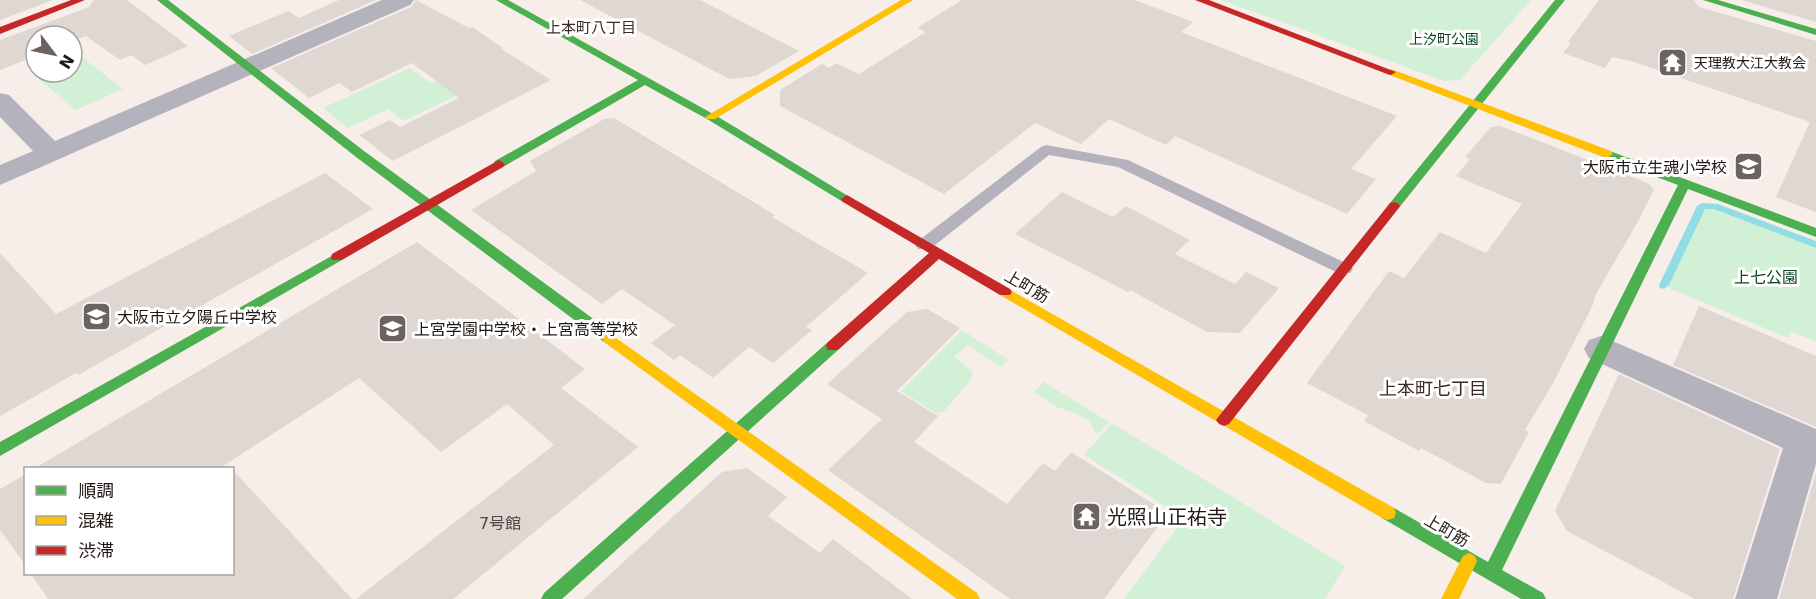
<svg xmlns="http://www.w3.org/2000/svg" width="1816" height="599" font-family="'DejaVu Sans','Noto Sans JP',sans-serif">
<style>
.green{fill:#d2f0d6}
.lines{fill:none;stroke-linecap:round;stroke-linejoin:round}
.stream{fill:#92dce4;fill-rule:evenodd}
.building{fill:#dfd7d2}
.lane{fill:#b4b3bd;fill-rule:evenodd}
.street{fill:#b4b3bd;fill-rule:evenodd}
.fast{fill:#4caf50;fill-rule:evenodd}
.slow{fill:#ffc107;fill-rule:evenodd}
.jam{fill:#c62828;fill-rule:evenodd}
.labels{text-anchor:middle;stroke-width:6;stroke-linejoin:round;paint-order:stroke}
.far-park-label{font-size:14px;fill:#0b4526;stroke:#fff}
.far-poi-label{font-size:14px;fill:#211814;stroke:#fff;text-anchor:start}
.far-neighbourhood-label{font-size:15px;fill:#3d2a21;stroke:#fff}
.poi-label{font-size:16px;fill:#211814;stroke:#fff;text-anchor:start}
.park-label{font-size:16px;fill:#0b4526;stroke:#fff}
.street-label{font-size:16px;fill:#211814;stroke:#fff}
.near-number-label{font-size:16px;fill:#504844}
.neighbourhood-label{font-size:18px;fill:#3d2a21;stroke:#fff}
.near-poi-label{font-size:20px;fill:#211814;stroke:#fff;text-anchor:start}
</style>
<rect width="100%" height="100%" fill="#f7eeea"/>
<path class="green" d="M 1221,0 L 1531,0 L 1460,80 L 1444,81 Z
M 82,57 L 123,89 L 76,110 L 35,76 L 44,72 L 72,72 L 72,60 Z
M 410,68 L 432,84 L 459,71 L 478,85 L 404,121 L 388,109 L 348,128 L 323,108 Z
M 1701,205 L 1714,205 L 1816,244 L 1816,342 L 1792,332 L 1788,338 L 1662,285 Z
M 962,330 L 1009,360 L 1000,367 L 968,345 L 954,357 L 972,371 L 972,379 L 944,411 L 937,414 L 901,391 Z
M 1044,382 L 1109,422 L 1097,435 L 1090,422 L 1080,415 L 1057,407 L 1034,392 Z
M 1112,423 L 1345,566 L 1325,599 L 1124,599 L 1184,518 L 1084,455 Z"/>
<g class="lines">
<path class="stream" d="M 1702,203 L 1718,204 L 1816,241 L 1816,248 L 1714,209 L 1705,209 L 1669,285 L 1664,289 L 1660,288 L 1659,285 L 1697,206 Z"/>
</g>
<path class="building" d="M 0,0 L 53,0 L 0,20 Z
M 94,0 L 127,0 L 188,46 L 145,65 L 131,55 L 120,60 L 86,36 L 72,41 L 72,36 L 36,36 L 36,56 L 0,70 L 0,40 L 89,7 Z
M 339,0 L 376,0 L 252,54 L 229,36 L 288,11 L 299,18 Z
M 416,0 L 469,28 L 472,27 L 503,48 L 501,49 L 551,80 L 393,161 L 359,135 L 390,120 L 400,127 L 459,98 L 412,63 L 352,92 L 339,83 L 309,98 L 271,68 L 411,7 Z
M 580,0 L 700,0 L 799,51 L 756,76 L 729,79 Z
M 962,0 L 1135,0 L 1193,22 L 1181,32 L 1397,116 L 1351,169 L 1376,179 L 1347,214 L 1175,136 L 1166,145 L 1109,119 L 1081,144 L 1035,123 L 944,194 L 780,106 L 780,90 L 822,64 L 829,68 L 836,63 L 859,74 L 926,32 L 917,28 Z
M 1599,0 L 1694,0 L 1699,7 L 1816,41 L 1816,212 L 1776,197 L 1810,122 L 1631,61 L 1612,57 L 1605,68 L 1563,53 L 1571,43 L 1568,42 Z
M 1741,0 L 1816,0 L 1816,22 Z
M 614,118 L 775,215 L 772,217 L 868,273 L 806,327 L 812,330 L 773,363 L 749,347 L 713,378 L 680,355 L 674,360 L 651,343 L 675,325 L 622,289 L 602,304 L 471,210 L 536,171 L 530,161 L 604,119 Z
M 1500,126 L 1648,183 L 1654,190 L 1636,225 L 1596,294 L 1592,307 L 1552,385 L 1525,430 L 1529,432 L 1501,484 L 1486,483 L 1421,448 L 1419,451 L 1364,421 L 1368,415 L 1307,383 L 1389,271 L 1404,278 L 1440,232 L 1486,253 L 1522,204 L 1456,176 L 1470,159 L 1465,157 L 1491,127 Z
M 325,173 L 373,209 L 78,375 L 76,373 L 0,416 L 0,253 L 56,314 Z
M 1062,192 L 1113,217 L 1126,206 L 1190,240 L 1175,254 L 1235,284 L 1246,272 L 1279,288 L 1240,333 L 1207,332 L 1130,290 L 1128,292 L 1015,234 Z
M 417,242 L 585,369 L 561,388 L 638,447 L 453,599 L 356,599 L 554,445 L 507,404 L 441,452 L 359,378 L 220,468 L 35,468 Z
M 1699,306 L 1816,356 L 1816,427 L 1673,365 Z
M 927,309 L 960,328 L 897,391 L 938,416 L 914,442 L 1007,504 L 1043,463 L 1055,471 L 1071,452 L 1168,513 L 1104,599 L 1010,599 L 828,470 L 882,419 L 827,384 L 907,312 Z
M 1619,374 L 1780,449 L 1733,599 L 1695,599 L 1567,531 L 1555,511 Z
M 747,468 L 787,497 L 768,516 L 820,553 L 833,539 L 912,599 L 583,599 L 722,472 Z
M 232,469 L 352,599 L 48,599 L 30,573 L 232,573 Z
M 1816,472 L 1816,599 L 1779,599 Z
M 26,474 L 26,566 L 0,530 L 0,489 Z"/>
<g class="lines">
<path class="lane" d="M 1046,145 L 1128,160 L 1350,265 L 1353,269 L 1350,273 L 1338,273 L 1118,167 L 1049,155 L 930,249 L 918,249 L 915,245 L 918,241 L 1041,147 Z"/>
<path class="street" d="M 382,0 L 414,0 L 410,5 L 0,185 L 0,165 L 33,151 L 0,117 L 0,93 L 9,95 L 55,141 Z
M 1601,336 L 1816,429 L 1816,464 L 1777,599 L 1735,599 L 1783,448 L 1589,358 L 1584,349 L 1589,340 Z"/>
<path class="fast" d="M 157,0 L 168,0 L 364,151 L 614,334 L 616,338 L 614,342 L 604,342 L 356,157 Z
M 496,0 L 508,0 L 715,115 L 853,199 L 847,203 L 843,202 L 707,119 L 645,85 L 503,167 L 495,167 L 493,164 L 495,161 L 638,80 Z
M 1555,0 L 1565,0 L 1398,209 L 1390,209 L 1388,206 L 1390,203 Z
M 1703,0 L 1718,0 L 1816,29 L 1816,35 Z
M 1607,150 L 1816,228 L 1816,237 L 1688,189 L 1502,570 L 1543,593 L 1546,599 L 1521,599 L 1382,518 L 1380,513 L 1382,508 L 1388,506 L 1394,508 L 1488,562 L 1678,185 L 1603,157 L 1601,154 Z
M 337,253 L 342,254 L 343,257 L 342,260 L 0,456 L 0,442 Z
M 833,341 L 838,342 L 840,346 L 838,350 L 562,599 L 541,599 L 544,593 L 828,342 Z"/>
<path class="slow" d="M 901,0 L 913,0 L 715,119 L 707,119 L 705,117 Z
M 1391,69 L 1611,151 L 1613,154 L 1607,158 L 1603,157 L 1387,74 L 1386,72 Z
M 1005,287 L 1394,508 L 1396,513 L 1394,518 L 1388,520 L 1382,518 L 1000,295 L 998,292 L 1000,289 Z
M 609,333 L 977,593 L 980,599 L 957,599 L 604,342 L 602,338 L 604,334 Z
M 1469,553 L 1475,556 L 1477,561 L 1459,599 L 1441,599 L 1463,556 Z"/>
<path class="jam" d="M 71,0 L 85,0 L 0,34 L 0,27 Z
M 1195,0 L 1209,0 L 1396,72 L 1391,75 L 1387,74 Z
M 499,160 L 505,164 L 503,167 L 342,260 L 332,260 L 331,257 L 332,254 Z
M 847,195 L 1010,289 L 1012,292 L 1010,295 L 1000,295 L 939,259 L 838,350 L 828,350 L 826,346 L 828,342 L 929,253 L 843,202 L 841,199 Z
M 1394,202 L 1398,203 L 1400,206 L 1398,209 L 1229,424 L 1224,426 L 1219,424 L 1216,420 L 1219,416 L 1390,203 Z"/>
</g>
<defs>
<symbol id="temple-square" viewBox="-11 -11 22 22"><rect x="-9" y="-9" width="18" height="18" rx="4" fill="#6c635f" stroke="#fff"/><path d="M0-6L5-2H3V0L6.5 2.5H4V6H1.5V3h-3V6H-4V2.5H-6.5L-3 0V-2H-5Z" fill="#fff"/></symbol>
<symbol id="school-square" viewBox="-11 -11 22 22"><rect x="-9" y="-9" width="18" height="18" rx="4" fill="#6c635f" stroke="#fff"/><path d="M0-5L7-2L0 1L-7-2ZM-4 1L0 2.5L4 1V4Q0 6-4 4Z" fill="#fff"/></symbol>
</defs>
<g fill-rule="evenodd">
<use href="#temple-square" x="1656" y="46" width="33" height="33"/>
<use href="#school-square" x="1732" y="150" width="33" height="33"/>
<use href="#school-square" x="80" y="300" width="33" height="33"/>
<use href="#school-square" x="376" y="312" width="33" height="33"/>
<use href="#temple-square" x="1070" y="500" width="33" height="33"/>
</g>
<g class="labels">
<g class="far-park-label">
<text x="1444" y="44">上汐町公園</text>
</g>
<g class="far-poi-label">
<text x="1694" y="68">天理教大江大教会</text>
</g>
<g class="far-neighbourhood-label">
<text x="591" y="33">上本町八丁目</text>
</g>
<g class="poi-label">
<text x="1727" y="173" text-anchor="end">大阪市立生魂小学校</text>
<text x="117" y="323">大阪市立夕陽丘中学校</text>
<text x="414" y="335">上宮学園中学校・上宮高等学校</text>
</g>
<g class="park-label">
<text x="1766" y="283">上七公園</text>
</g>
<g class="street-label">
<text transform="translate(1027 286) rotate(30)" y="6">上町筋</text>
<text transform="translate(1447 530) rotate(30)" y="6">上町筋</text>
</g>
<g class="near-number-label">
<text x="500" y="529">7号館</text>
</g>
<g class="neighbourhood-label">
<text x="1433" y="395">上本町七丁目</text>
</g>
<g class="near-poi-label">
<text x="1107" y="524">光照山正祐寺</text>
</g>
</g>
<rect x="24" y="467" width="210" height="108" fill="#ffffff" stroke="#a6a3a1" stroke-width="1.5"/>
<rect x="36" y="486" width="30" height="9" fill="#4caf50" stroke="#a6a3a1" stroke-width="1.5"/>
<text x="78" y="497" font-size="18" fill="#211814">順調</text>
<rect x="36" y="516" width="30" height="9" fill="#ffc107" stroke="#a6a3a1" stroke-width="1.5"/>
<text x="78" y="527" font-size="18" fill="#211814">混雑</text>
<rect x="36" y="546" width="30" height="9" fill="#c62828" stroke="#a6a3a1" stroke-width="1.5"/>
<text x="78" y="557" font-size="18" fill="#211814">渋滞</text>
<g transform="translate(54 54) rotate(122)"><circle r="28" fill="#ffffff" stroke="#a6a3a1" stroke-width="1.5"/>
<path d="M0-4.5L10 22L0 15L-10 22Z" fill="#6c635f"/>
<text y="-9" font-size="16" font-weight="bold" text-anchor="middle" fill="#211814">N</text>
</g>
</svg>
